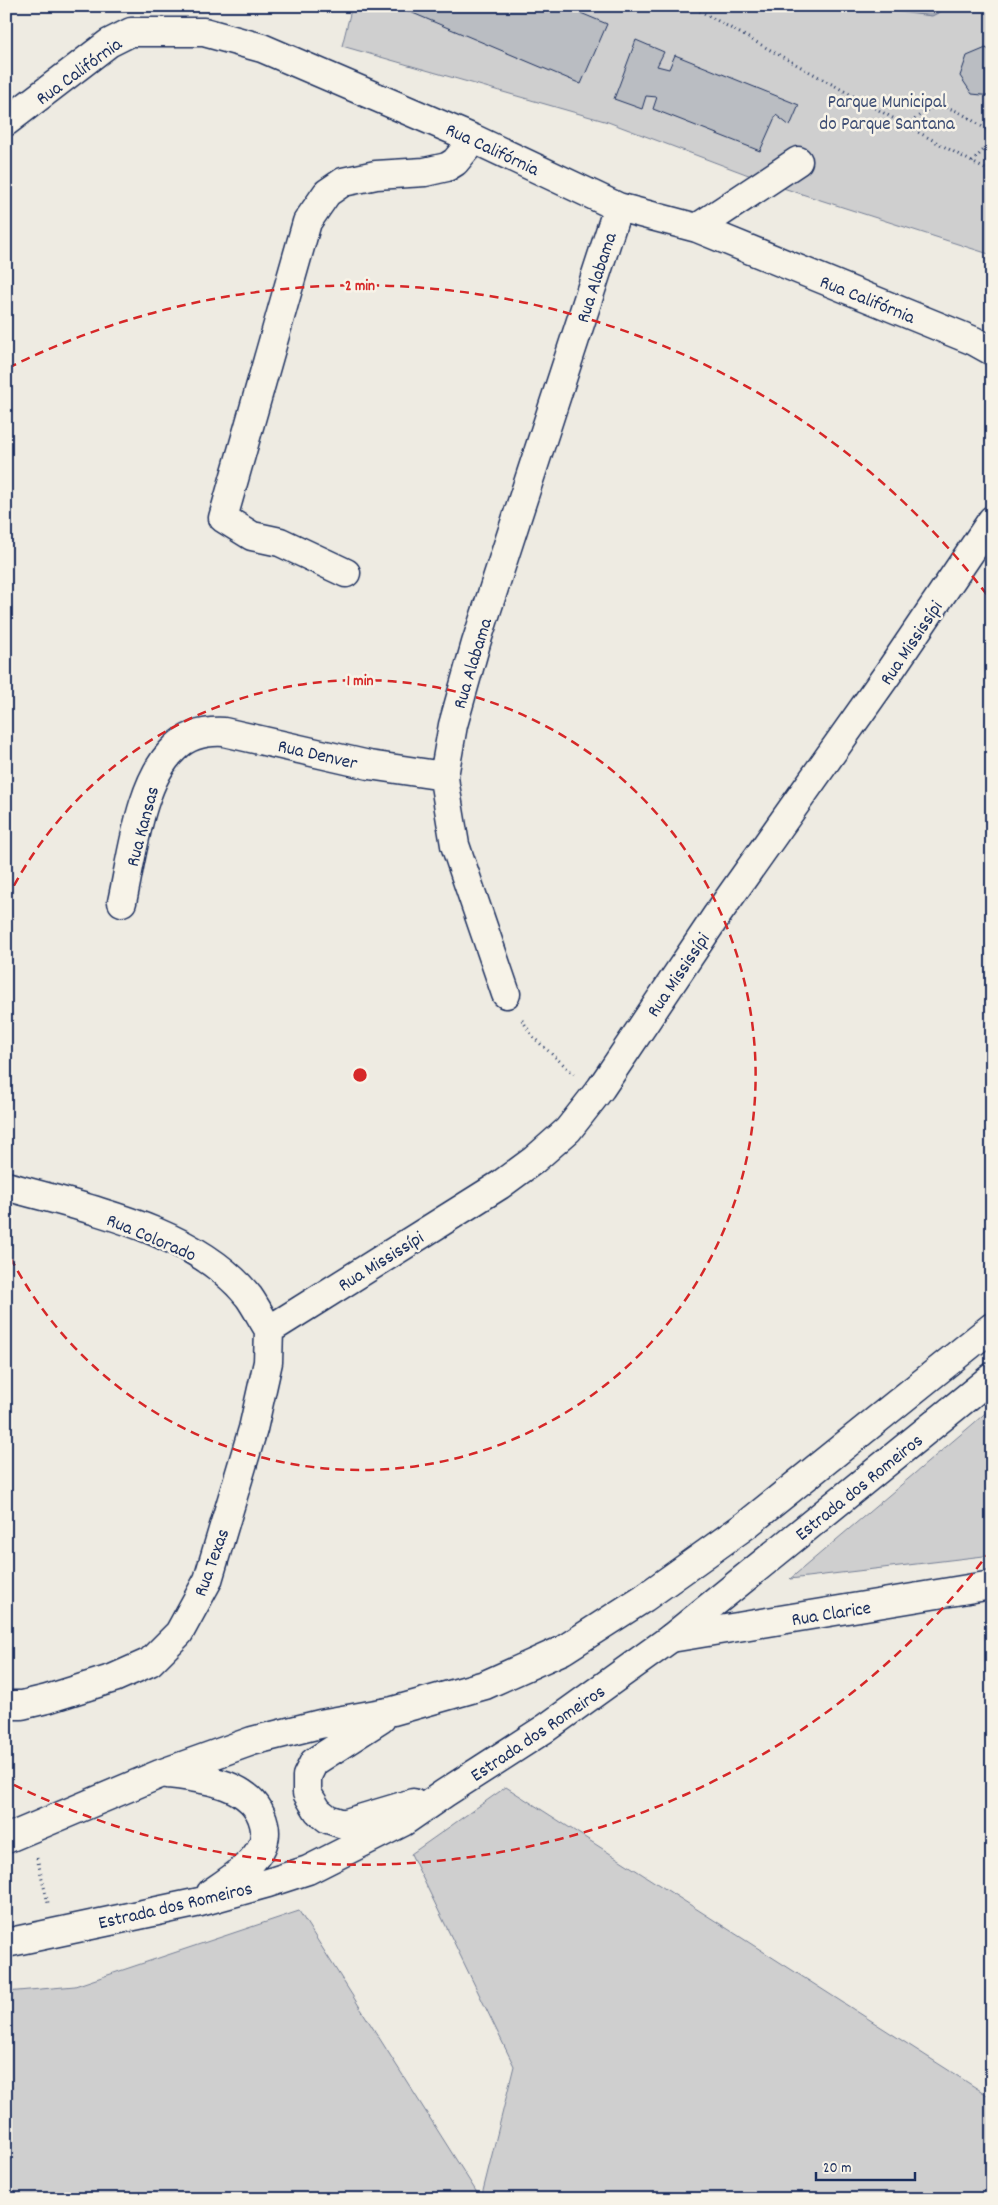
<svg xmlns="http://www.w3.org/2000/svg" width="998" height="2205" font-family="Dekko,sans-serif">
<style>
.green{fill:#cfcfcf;stroke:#757f96}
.water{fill:#a6abb5;stroke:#6e7992}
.building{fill:#babdc2;stroke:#1b2f5e}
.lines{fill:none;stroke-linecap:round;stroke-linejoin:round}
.minor-casing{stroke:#1b2f5e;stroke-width:31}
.major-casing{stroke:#1b2f5e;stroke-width:31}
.path{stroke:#1b2f5e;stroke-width:3;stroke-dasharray:1 4;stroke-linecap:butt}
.minor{stroke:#f7f3e8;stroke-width:28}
.major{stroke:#f7f3e8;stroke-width:28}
.ring{fill:none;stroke:#d62828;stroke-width:2.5;stroke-dasharray:9 6}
.labels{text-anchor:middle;stroke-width:5;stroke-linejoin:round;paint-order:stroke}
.street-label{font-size:19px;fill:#1b2f5e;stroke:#f7f3e8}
.park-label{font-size:19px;fill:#3f4f75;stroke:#f7f3e8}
.centre{fill:#d62828;stroke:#f7f3e8;stroke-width:2.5}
.ring-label{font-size:15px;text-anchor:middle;font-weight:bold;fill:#d62828;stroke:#f7f3e8;stroke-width:5;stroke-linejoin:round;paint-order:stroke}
</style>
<rect width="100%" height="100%" fill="#eeebe2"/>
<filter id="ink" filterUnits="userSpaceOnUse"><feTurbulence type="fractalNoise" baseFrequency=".02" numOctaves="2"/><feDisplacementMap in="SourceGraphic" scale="10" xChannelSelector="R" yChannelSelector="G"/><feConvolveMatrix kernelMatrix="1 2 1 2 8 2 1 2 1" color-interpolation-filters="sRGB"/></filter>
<g filter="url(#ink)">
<path class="green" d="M 352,6 L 992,6 L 992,255 L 783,188 L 608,122 L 342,46 Z
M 992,1407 L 992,1555 L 790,1579 L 973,1424 Z
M 506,1787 L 992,2098 L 992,2199 L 481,2199 L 514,2066 L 411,1854 Z
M 299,1911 L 481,2199 L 6,2199 L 6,1992 L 75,1986 Z"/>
<path class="water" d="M 886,6 L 952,6 L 932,16 L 899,12 Z"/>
<path class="building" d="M 396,6 L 564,6 L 607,24 L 581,84 Z
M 636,40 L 664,52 L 657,66 L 669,69 L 675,55 L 799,105 L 790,126 L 776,115 L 760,151 L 653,109 L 657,97 L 646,96 L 642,109 L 614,99 Z
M 986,48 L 992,52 L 992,96 L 972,94 L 960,76 L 967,56 Z"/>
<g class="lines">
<defs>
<path id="minor" d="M 6,122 L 109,43 L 131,32 L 204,32 L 262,48 L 474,139 L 618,207 L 697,228 L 974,341 L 992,351
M 697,228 L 798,161
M 346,573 L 280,542 L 252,536 L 223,518 L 307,222 L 327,193 L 343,182 L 376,175 L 425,172 L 447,167 L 455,162 L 474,139
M 122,902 C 132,857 140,780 175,748 C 188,735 206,731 224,732 L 369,765 L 444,776
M 506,994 L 455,845 L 445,785 L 444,776 L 453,725 L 476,643 L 618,207
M 6,1186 C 86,1209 195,1229 249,1297 C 256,1307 262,1319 269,1330
M 269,1330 L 500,1185 L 534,1160 L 568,1130 L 601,1088 L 717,915 L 889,672 L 992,520
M 671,1638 L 992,1585
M 6,1705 L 22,1705 L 47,1699 L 114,1678 L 150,1662 L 179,1633 L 208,1580 L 253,1429 L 268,1362 L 269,1330"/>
<path id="major" d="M 381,1719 L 314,1762 L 307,1776 L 307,1793 L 318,1811 L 328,1819 L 343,1824 L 413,1803
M 168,1774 C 202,1778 255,1783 264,1824 C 266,1832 265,1842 260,1850 C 249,1868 228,1881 211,1893
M 6,1839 L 160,1774 L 252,1741 L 320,1724 L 393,1711 L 485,1685 L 563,1650 L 644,1598 L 746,1525 L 992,1327
M 6,1943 L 200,1902 L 268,1883 L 308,1870 L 403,1822 L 445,1793 L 546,1728 L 671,1638 L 992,1377"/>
</defs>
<use href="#minor" class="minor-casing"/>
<use href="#major" class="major-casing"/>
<path class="path" d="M 691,6 L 992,173
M 908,127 C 939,89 959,113 992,133
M 972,162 L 992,141
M 522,1020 L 534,1038 L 574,1074
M 37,1858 L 48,1903"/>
<use href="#minor" class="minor"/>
<use href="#major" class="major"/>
</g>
</g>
<g class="ring">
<path d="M7 899A395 395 0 1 1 7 1251"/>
<path d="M991 1550A790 790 0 0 1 8 1782M8 368A790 790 0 0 1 991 600"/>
</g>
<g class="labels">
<g class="street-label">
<text transform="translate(78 70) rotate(-36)" y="7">Rua Califórnia</text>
<text transform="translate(493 148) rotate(25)" y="7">Rua Califórnia</text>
<text transform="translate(595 277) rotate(-72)" y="7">Rua Alabama</text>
<text transform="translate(868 298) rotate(22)" y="7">Rua Califórnia</text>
<text transform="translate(910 642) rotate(-56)" y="7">Rua Mississípi</text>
<text transform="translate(471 663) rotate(-73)" y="7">Rua Alabama</text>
<text transform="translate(318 753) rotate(13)" y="7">Rua Denver</text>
<text transform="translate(141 826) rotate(-75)" y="7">Rua Kansas</text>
<text transform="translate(677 974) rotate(-56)" y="7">Rua Mississípi</text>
<text transform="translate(152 1236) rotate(23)" y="7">Rua Colorado</text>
<text transform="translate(380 1260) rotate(-32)" y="7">Rua Mississípi</text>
<text transform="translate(858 1486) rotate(-39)" y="7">Estrada dos Romeiros</text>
<text transform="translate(210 1562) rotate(-70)" y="7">Rua Texas</text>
<text transform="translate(831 1612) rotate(-9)" y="7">Rua Clarice</text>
<text transform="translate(537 1732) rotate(-34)" y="7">Estrada dos Romeiros</text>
<text transform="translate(175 1904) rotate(-13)" y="7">Estrada dos Romeiros</text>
</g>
<g class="park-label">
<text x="887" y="107">Parque Municipal<tspan x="887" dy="22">do Parque Santana</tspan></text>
</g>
</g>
<circle cx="360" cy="1075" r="8" class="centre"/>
<g class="ring-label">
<text x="360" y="290">2 min</text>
<text x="360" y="685">1 min</text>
</g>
<rect width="998" height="2205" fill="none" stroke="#f7f3e8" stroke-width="25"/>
<rect x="12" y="12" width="973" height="2180" fill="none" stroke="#1b2f5e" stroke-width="2" filter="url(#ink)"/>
<path d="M816 2172v8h99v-8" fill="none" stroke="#1b2f5e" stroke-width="2.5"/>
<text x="823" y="2172" font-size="15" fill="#1b2f5e" stroke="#f7f3e8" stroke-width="4" paint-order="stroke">20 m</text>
</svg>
